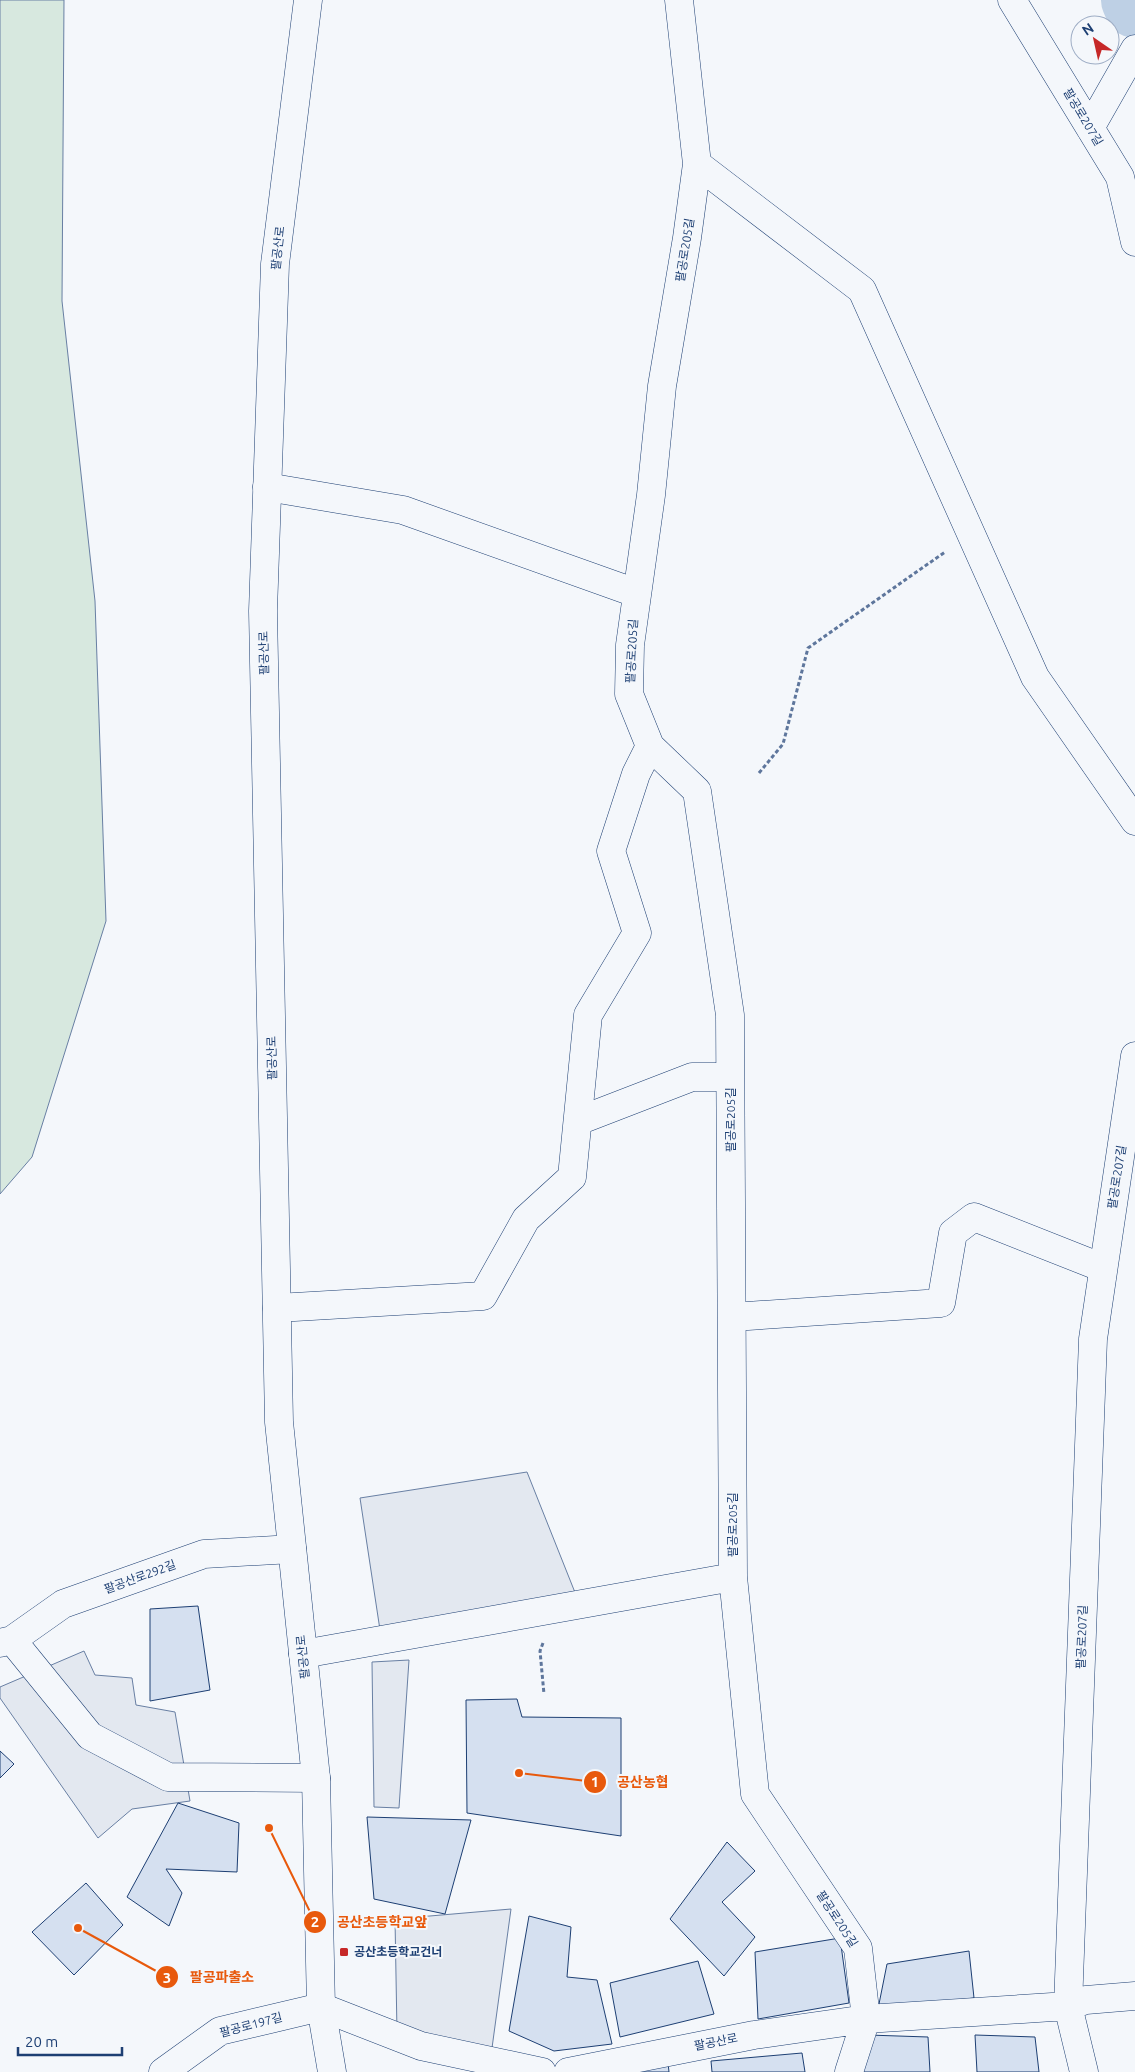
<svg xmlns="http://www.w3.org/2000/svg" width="1135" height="2072" font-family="Ubuntu,'Noto Sans KR',sans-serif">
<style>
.green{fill:#d7e8df;stroke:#687fa3}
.parking{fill:#e3e8f0;stroke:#687fa3}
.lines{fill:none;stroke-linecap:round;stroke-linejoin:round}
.river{stroke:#bed0e5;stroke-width:62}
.building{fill:#d5e0f0;stroke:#1d3f73}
.minor-casing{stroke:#1d3f73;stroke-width:29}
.major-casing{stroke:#1d3f73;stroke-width:29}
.path{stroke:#5e769c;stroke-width:3;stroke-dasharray:4 2.5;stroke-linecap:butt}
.minor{stroke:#f4f7fb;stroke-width:28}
.major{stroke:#f4f7fb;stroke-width:28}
.poi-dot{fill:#c62828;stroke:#f4f7fb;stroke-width:2}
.labels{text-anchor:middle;stroke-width:4;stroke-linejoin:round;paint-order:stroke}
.street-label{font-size:12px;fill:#1d3f73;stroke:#f4f7fb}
.poi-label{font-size:12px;font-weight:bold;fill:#1d3f73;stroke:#f4f7fb;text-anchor:start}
.leader{fill:none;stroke:#e8590c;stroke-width:2}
.callout-dot{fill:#e8590c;stroke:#f4f7fb;stroke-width:2}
.mark-label{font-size:15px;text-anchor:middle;font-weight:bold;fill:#fff}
.callout-label{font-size:14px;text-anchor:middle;font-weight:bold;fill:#e8590c;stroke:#f4f7fb;stroke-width:4;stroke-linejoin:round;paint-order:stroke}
</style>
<rect width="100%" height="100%" fill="#f4f7fb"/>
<path class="green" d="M 0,0 L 64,0 L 62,301 L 95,601 L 106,921 L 32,1157 L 0,1194 Z"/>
<path class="parking" d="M 527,1472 L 576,1595 L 380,1630 L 360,1498 Z
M 84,1651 L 95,1675 L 132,1678 L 136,1705 L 175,1712 L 190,1801 L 132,1809 L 98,1838 L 0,1698 L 0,1687 Z
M 409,1660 L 399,1808 L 374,1807 L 372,1662 Z
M 511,1909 L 492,2048 L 397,2033 L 395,1919 Z"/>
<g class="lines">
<path class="river" d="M 1132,0 L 1135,7"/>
</g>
<path class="building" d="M 198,1606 L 210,1690 L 150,1701 L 150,1609 Z
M 517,1699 L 522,1717 L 621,1718 L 621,1836 L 467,1813 L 466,1700 Z
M 0,1751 L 14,1764 L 0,1778 Z
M 178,1803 L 239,1823 L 237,1872 L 166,1869 L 182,1893 L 169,1926 L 127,1897 Z
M 367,1817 L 471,1820 L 445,1914 L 374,1899 Z
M 727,1842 L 755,1871 L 722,1902 L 755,1937 L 724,1976 L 670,1919 Z
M 86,1883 L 123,1925 L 74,1975 L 32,1932 Z
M 529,1916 L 571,1927 L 567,1977 L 597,1980 L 612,2044 L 554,2051 L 509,2031 Z
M 840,1938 L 849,2003 L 758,2019 L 755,1952 Z
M 969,1951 L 974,1998 L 878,2009 L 887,1964 Z
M 698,1961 L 714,2014 L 620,2037 L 610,1983 Z
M 868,2035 L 928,2037 L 930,2072 L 858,2072 Z
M 975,2035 L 1035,2037 L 1039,2072 L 977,2072 Z
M 802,2053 L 805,2072 L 712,2072 L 711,2061 Z
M 668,2063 L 669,2072 L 629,2072 Z"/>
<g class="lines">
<defs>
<path id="minor" d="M 679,0 L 697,164 L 687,238 L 662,386 L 651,495 L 630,645 L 629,694 L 650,746 L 697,791 L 730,1015 L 733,1577 L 755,1794 L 858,1948 L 866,2019 L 849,2072
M 1012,0 L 1120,177 L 1135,242
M 1090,128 L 1135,49
M 697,164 L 862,290 L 1035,677 L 1135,821
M 267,487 L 403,510 L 636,593
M 578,1121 L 692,1077 L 730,1077
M 277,1308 L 483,1296 L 526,1219 L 572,1177 L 588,1015 L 637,933 L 611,851 L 636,774 L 650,746
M 732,1317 L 941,1303 L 953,1233 L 974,1217 L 1103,1268
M 12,1640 L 90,1736 L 168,1777 L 316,1778
M 0,1643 L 12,1640 L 63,1604 L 204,1554 L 292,1549
M 303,1654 L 733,1577
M 163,2072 L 220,2031 L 321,2007 L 421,2046 L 542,2072
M 568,2072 L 754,2035 L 866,2019 L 1068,2006 L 1086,2000 L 1135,1996
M 1084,2072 L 1068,2006 L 1093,1339 L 1135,1056"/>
<path id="major" d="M 308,0 L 275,264 L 263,611 L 279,1422 L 316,1778 L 321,2007 L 332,2072"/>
</defs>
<use href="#minor" class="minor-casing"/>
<use href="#major" class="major-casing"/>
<path class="path" d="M 759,773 L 783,744 L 808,648 L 945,552
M 543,1643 L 540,1651 L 544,1694"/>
<use href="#minor" class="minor"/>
<use href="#major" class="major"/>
</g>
<rect class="poi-dot" x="339" y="1947" width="10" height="10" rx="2.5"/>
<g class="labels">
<g class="street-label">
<text transform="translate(1083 117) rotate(59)" y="4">팔공로207길</text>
<text transform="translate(278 248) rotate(-84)" y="4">팔공산로</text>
<text transform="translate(685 250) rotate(-81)" y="4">팔공로205길</text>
<text transform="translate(632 651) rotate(-87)" y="4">팔공로205길</text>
<text transform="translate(264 653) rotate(-91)" y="4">팔공산로</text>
<text transform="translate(272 1058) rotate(-91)" y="4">팔공산로</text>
<text transform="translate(731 1120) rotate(-90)" y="4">팔공로205길</text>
<text transform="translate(1117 1177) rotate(-81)" y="4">팔공로207길</text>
<text transform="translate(733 1525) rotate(-90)" y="4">팔공로205길</text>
<text transform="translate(140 1577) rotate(-20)" y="4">팔공산로292길</text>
<text transform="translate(1082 1637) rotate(-88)" y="4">팔공로207길</text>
<text transform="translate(303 1657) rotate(-96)" y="4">팔공산로</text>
<text transform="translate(837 1919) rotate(57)" y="4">팔공로205길</text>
<text transform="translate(251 2025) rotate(-15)" y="4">팔공로197길</text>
<text transform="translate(716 2042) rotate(-11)" y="4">팔공산로</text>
</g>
<g class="poi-label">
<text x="354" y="1956">공산초등학교건너</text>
</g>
</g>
<path class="leader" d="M519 1773L595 1782M269 1828L315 1922M78 1928L167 1977"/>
<g class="callout-dot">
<circle cx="519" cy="1773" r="5"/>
<circle cx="269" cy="1828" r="5"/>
<circle cx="78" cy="1928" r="5"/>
<circle cx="595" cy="1782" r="12"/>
<circle cx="315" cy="1922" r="12"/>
<circle cx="167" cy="1977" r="12"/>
</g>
<g class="mark-label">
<text x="595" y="1787">1</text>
<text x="315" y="1927">2</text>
<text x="167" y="1983">3</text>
</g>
<g class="callout-label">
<text x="643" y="1787">공산농협</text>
<text x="382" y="1927">공산초등학교앞</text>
<text x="222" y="1982">팔공파출소</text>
</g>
<g transform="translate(1095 40) rotate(326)"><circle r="24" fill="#f4f7fb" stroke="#9eadc5"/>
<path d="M0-4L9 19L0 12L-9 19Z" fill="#c62828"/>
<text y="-8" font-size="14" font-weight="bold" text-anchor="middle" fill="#1d3f73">N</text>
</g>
<path d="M18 2047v8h104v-8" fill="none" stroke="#1d3f73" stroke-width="2.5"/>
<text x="25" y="2047" font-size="15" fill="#1d3f73" stroke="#f4f7fb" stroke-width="4" paint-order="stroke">20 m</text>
</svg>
